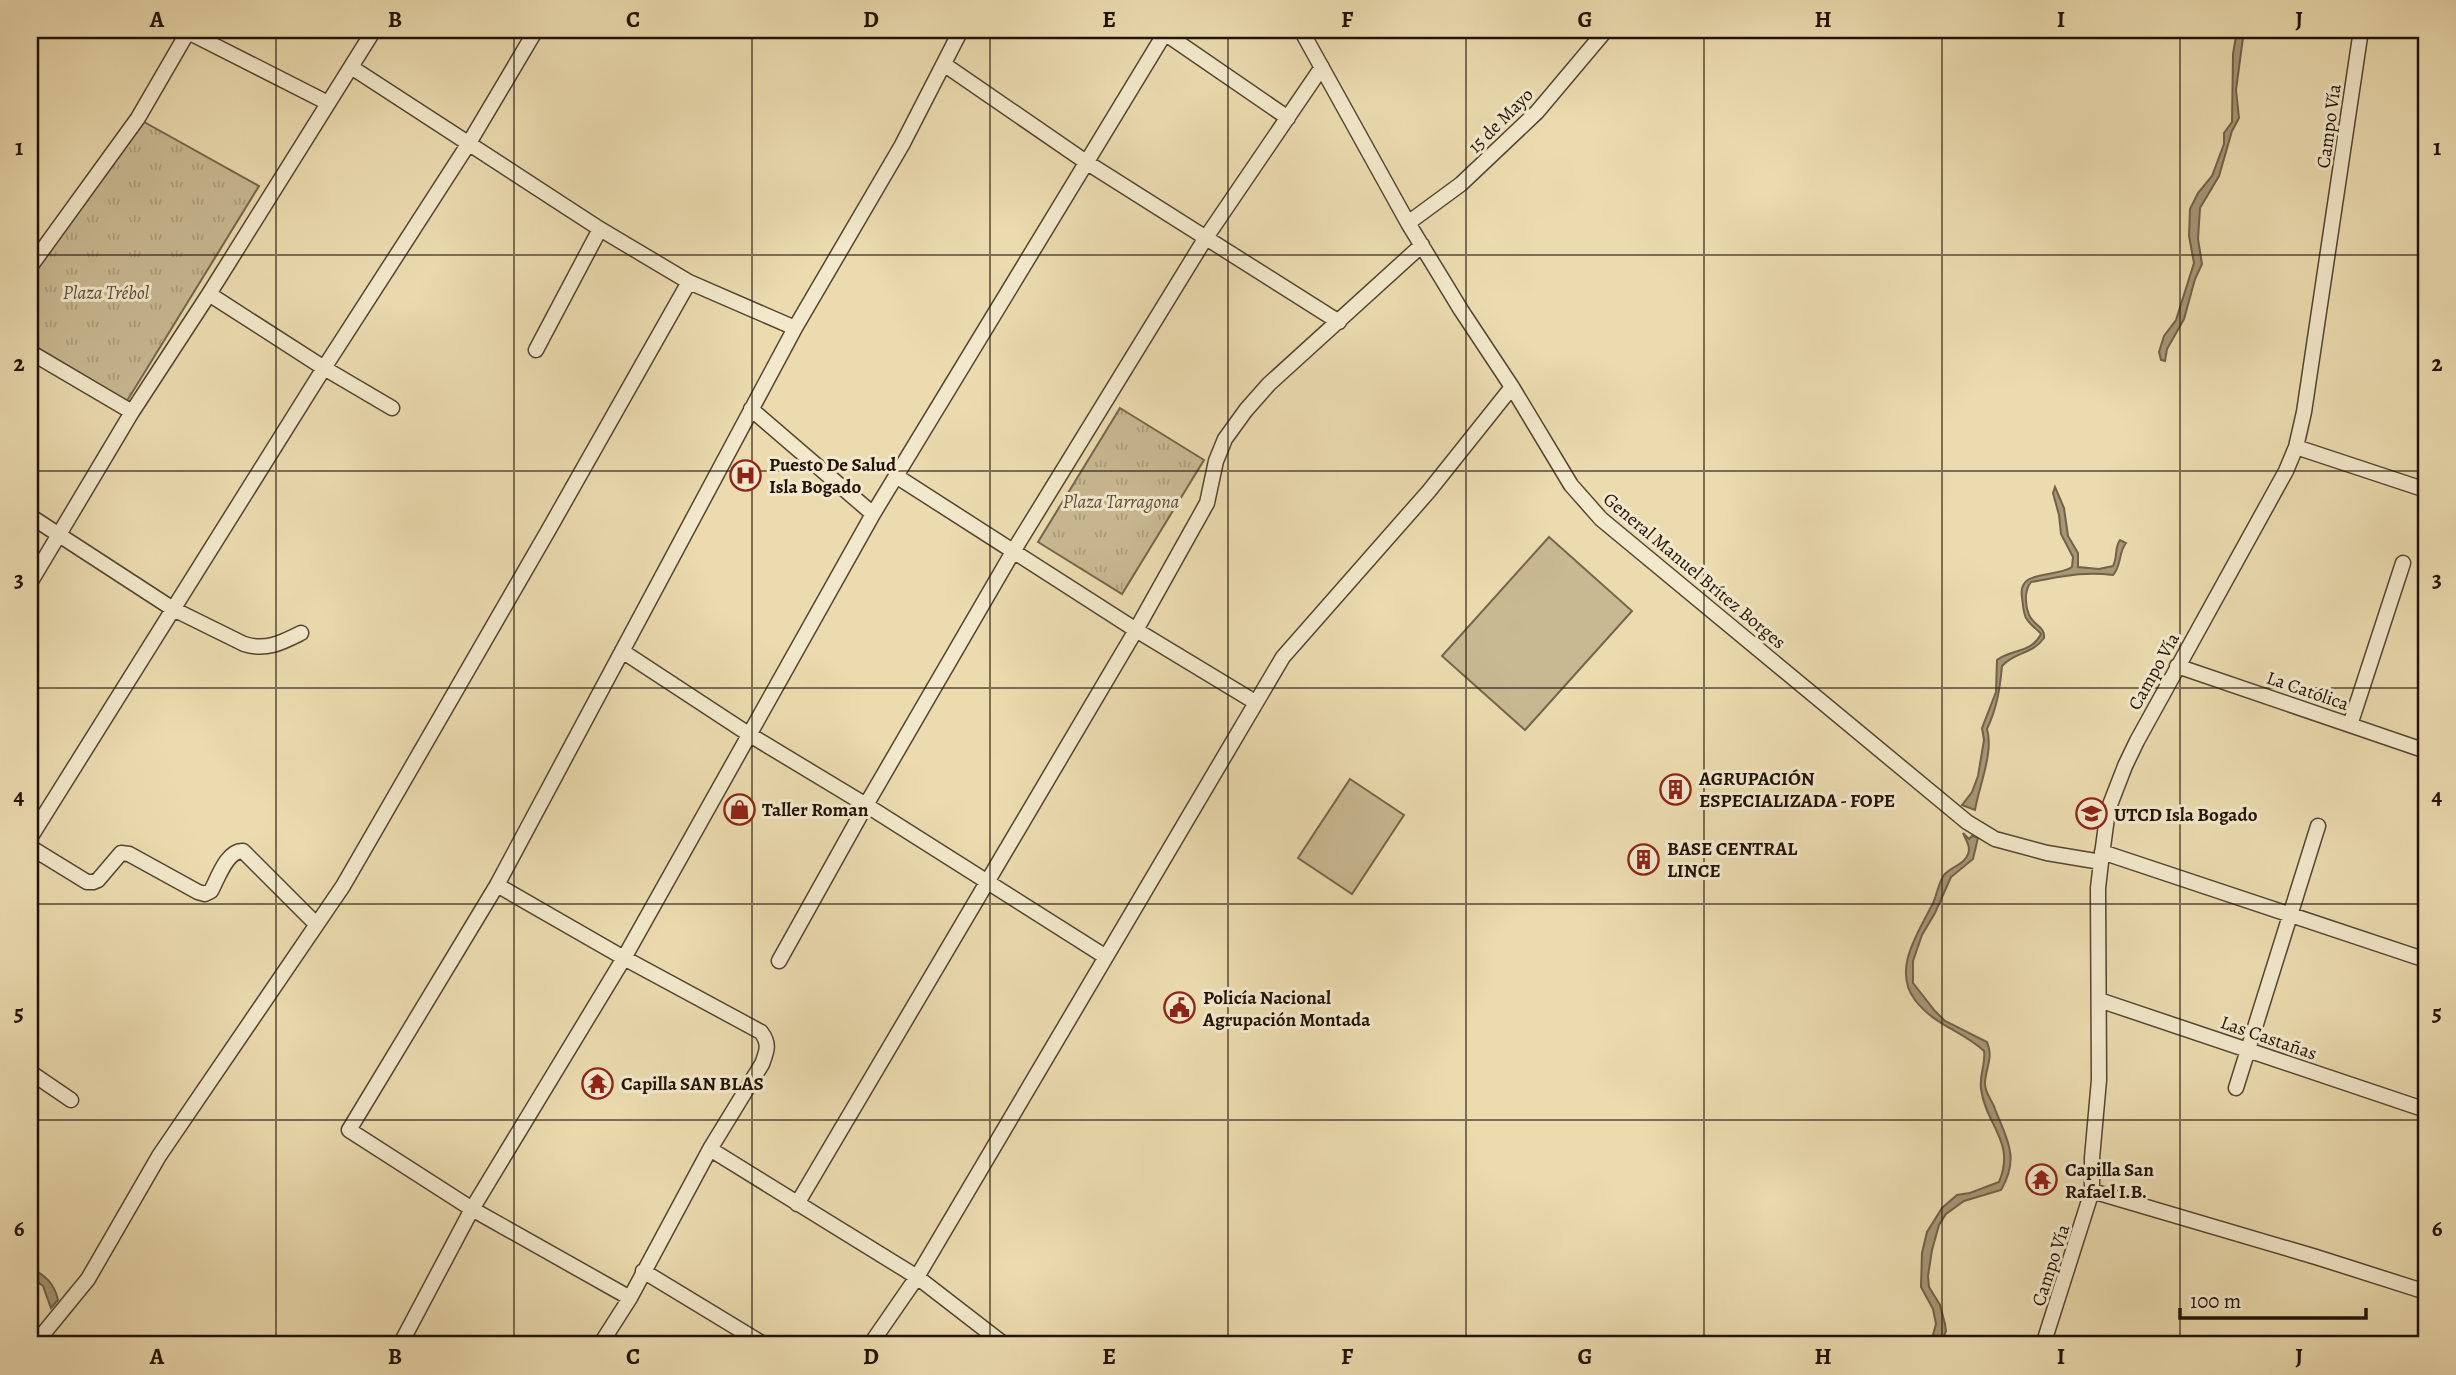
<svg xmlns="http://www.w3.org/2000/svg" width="2456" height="1375" font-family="Alegreya,serif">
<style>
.grass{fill:#c9b992;stroke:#75664c;stroke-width:2}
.park{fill:url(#park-tufts);stroke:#75664c;stroke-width:2}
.water{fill:#a69776;stroke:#716249;stroke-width:2}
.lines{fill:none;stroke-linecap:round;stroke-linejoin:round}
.minor-casing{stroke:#544530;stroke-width:17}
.minor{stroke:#f2e8cb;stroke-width:14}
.grid{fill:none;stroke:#211306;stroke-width:2;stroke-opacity:0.55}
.labels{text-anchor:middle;stroke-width:6;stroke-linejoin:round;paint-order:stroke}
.street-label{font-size:19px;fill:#211306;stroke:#f2e8cb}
.park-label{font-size:19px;font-style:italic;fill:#5c4d37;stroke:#f2e8cb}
.poi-label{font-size:19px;font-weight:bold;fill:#211306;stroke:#f2e8cb;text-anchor:start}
.neatline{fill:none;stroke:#211306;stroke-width:2.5}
.grid-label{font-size:23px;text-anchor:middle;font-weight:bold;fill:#211306}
</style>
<defs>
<pattern id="park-tufts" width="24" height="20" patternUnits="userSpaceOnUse" patternTransform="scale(1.75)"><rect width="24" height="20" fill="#c9b992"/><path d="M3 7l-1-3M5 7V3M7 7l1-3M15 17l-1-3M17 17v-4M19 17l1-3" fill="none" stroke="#ac9e7c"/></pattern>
</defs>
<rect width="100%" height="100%" fill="#ebdbaf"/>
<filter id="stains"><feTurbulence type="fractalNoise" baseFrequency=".00286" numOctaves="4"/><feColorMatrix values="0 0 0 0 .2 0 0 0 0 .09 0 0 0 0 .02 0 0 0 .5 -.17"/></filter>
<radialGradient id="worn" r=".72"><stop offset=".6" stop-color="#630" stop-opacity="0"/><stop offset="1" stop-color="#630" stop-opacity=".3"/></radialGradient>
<path class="grass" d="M 1549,537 L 1632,611 L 1525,730 L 1442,656 Z
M 1350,779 L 1404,815 L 1352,894 L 1298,858 Z"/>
<path class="park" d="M 137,118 L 259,186 L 127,401 L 30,343 L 30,269 Z
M 1120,408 L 1204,460 L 1122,594 L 1038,542 Z"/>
<path class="water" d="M 2237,30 L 2244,30 L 2236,90 L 2239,118 L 2232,131 L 2219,176 L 2200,208 L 2198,239 L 2202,264 L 2195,279 L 2184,319 L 2167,349 L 2165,361 L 2161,360 L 2159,352 L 2164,336 L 2176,320 L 2194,263 L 2189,236 L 2190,209 L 2198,193 L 2212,176 L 2224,144 L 2224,133 L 2232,122 L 2233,54 Z
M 2055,487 L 2064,508 L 2068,536 L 2078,553 L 2078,567 L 2099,569 L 2113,566 C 2118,557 2114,548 2120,540 L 2126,543 C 2118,553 2122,565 2113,575 C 2082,571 2061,577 2031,582 C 2024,591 2025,605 2029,615 C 2034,626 2045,626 2044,638 C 2033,654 2014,652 2002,666 C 2000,688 1997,708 1987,729 C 1994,752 1979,786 1975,810 L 1962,805 L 1972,792 L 1978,776 L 1984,740 L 1982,728 L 1996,692 L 1997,660 C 2011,649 2032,653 2041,634 C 2037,629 2030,625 2026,618 C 2023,612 2023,604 2022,597 C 2017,569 2056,578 2072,567 L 2073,557 L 2061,534 L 2059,515 L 2053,493 Z
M 1963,833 L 1969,839 L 1972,836 L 1978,838 L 1973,859 L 1951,877 L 1935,913 L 1922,935 L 1913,961 L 1913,983 L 1935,1011 L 1945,1021 L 1987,1042 C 1994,1058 1985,1068 1985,1084 C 1985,1093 1992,1100 1995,1109 C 2007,1140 2020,1157 2001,1190 L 1964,1201 L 1946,1214 L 1939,1225 L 1932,1250 L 1928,1276 L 1929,1287 L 1940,1305 L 1945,1324 L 1946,1331 L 1940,1345 L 1925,1345 L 1931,1342 L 1936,1324 L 1933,1309 L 1921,1287 L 1922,1253 L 1927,1232 L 1942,1208 L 1957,1195 L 1970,1193 L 1999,1182 C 2016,1142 1986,1126 1981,1089 C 1979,1075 1986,1064 1984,1051 C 1961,1030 1935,1026 1915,1000 C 1892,970 1918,933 1932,905 C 1937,896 1938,883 1944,875 C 1951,867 1965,864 1968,854 C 1971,847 1966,840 1963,833 Z
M 30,1267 C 45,1276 54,1282 58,1300 L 51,1308 L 43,1286 L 30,1276 Z"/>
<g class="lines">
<defs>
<path id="minor" d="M 1160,30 L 1288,118
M 1301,30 L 1408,223 L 1461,310 L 1512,387 L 1571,485 L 1601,519 L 1967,822 L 1995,839 L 2047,853 L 2101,862
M 188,32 L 328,103
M 30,35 L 32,30
M 945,65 L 1086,162 L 1339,322
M 351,67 L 600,229 L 689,282 L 795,328
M 1408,223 L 1461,184 L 1537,112 L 1606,30
M 30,267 L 138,118 L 189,30
M 209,294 L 324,368 L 392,408
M 536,350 L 600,229
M 30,352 L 132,412
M 751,409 L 873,514
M 2296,447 L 2426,490
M 896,476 L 1136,630 L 1255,702
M 30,516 L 173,609 L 244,644 C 266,651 281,643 301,633
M 30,583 L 132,412 L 209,294 L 374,30
M 622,651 L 750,735 L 866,805 L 1106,957
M 2177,666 L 2426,751
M 2350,725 L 2403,563
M 30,838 L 324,368 L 469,143 L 536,30
M 30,847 L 87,882 L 93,882 L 98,880 L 121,853 L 129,854 L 198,892 L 205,894 L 211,891 C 218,878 227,850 243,851 L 316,924
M 2102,852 L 2426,960
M 497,885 L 624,958 L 761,1032 C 770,1044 767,1051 762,1064 L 710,1149 L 630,1298 L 600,1345
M 779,961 L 866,805 L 1014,550 L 1205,239 L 1322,67
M 2099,1000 L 2426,1110
M 30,1072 L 71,1100
M 2236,1088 L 2318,826
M 710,1149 L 917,1277 L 1005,1345
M 2092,1191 L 2316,1257 L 2426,1292
M 797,1204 L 1136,630 L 1207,503 L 1216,461 L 1225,439 L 1246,410 L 1269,384 L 1422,245
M 643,1271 L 765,1345
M 630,1298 L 472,1209 L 349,1130 L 497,885 L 795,328 L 902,145 L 961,30
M 34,1345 L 88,1279 L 159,1156 L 343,886 L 548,531 L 689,282
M 400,1345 L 472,1209 L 624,958 L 873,514 L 1165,33
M 870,1345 L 917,1277 L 1283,657 L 1429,491 L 1512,387
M 2043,1345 L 2092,1191 L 2092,1158 L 2099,1080 L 2098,888 L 2101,862 L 2108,810 L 2125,766 L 2137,741 L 2286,471 L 2296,447 L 2304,412 L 2361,30"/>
</defs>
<use href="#minor" class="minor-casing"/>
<use href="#minor" class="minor"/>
</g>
<path class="grid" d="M 276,30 L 276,1345M 514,30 L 514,1345M 752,30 L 752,1345M 990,30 L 990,1345M 1228,30 L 1228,1345M 1466,30 L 1466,1345M 1704,30 L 1704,1345M 1942,30 L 1942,1345M 2180,30 L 2180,1345M 30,255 L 2426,255M 30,471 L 2426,471M 30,688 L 2426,688M 30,904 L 2426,904M 30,1120 L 2426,1120"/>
<defs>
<symbol id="hospital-ring" viewBox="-11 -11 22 22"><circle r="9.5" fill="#f2e8cb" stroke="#8f2418" stroke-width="1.5"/><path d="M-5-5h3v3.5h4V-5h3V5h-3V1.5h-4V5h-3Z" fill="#8f2418"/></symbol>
<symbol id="building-ring" viewBox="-11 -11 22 22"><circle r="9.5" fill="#f2e8cb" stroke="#8f2418" stroke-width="1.5"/><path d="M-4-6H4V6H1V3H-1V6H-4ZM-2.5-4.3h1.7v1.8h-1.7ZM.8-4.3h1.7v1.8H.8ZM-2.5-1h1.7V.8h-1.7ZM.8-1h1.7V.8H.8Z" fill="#8f2418"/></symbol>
<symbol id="shop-ring" viewBox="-11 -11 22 22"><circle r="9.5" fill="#f2e8cb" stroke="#8f2418" stroke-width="1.5"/><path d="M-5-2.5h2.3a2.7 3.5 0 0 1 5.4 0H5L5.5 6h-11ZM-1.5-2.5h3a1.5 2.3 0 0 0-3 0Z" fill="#8f2418"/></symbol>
<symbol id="university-ring" viewBox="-11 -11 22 22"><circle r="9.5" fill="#f2e8cb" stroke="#8f2418" stroke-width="1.5"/><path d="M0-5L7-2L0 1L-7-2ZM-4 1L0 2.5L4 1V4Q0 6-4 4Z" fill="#8f2418"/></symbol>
<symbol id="civic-ring" viewBox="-11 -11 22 22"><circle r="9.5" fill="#f2e8cb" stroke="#8f2418" stroke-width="1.5"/><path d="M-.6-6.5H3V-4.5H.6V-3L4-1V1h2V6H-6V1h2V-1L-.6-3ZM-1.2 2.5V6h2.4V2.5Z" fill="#8f2418"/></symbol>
<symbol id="temple-ring" viewBox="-11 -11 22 22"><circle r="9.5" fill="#f2e8cb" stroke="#8f2418" stroke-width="1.5"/><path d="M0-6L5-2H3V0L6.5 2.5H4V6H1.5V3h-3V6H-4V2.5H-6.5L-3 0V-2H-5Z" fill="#8f2418"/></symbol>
</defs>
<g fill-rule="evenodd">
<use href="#hospital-ring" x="728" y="458" width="35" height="35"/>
<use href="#building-ring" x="1658" y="772" width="35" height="35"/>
<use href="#shop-ring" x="722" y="792" width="35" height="35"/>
<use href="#university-ring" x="2074" y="796" width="35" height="35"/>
<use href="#building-ring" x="1626" y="842" width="35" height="35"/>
<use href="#civic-ring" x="1162" y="990" width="35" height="35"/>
<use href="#temple-ring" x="580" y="1066" width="35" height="35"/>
<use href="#temple-ring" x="2024" y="1162" width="35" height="35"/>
</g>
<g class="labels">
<g class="street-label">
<text transform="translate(1500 120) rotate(-45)" y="7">15 de Mayo</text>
<text transform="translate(2328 126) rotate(-82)" y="7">Campo Vía</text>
<text transform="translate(1695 570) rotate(40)" y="7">General Manuel Brítez Borges</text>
<text transform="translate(2153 671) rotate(-61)" y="7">Campo Vía</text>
<text transform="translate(2308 690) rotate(19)" y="7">La Católica</text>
<text transform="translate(2269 1037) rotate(19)" y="7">Las Castañas</text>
<text transform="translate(2050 1265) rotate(-72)" y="7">Campo Vía</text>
</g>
<g class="park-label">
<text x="106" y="299">Plaza Trébol</text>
<text x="1121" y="508">Plaza Tarragona</text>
</g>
<g class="poi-label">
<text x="769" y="471">Puesto De Salud<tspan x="769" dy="22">Isla Bogado</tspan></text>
<text x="1699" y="785">AGRUPACIÓN<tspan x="1699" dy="22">ESPECIALIZADA - FOPE</tspan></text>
<text x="762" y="816">Taller Roman</text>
<text x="2114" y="821">UTCD Isla Bogado</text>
<text x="1667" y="855">BASE CENTRAL<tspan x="1667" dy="22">LINCE</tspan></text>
<text x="1203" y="1004">Policía Nacional<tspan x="1203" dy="22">Agrupación Montada</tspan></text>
<text x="621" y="1090">Capilla SAN BLAS</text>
<text x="2065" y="1176">Capilla San<tspan x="2065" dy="22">Rafael I.B.</tspan></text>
</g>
</g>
<rect width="2456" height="1375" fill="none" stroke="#ebdbaf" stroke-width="77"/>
<path d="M2180 1308v10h186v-10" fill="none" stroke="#211306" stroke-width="3.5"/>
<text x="2190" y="1308" font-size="21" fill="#211306" stroke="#f2e8cb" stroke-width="5" paint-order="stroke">100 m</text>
<rect x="38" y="38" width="2380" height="1298" class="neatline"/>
<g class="grid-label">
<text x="157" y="27">A</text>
<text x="395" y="27">B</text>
<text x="633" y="27">C</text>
<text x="871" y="27">D</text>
<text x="1109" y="27">E</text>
<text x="1347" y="27">F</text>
<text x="1585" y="27">G</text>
<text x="1823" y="27">H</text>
<text x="2061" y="27">I</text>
<text x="2299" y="27">J</text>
<text x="19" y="155">1</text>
<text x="2437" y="155">1</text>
<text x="19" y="371">2</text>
<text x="2437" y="371">2</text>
<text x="19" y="587">3</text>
<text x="2437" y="587">3</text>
<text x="19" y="804">4</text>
<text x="2437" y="804">4</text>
<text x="19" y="1020">5</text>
<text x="2437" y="1020">5</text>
<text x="19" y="1236">6</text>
<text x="2437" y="1236">6</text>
<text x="157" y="1364">A</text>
<text x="395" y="1364">B</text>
<text x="633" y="1364">C</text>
<text x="871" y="1364">D</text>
<text x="1109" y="1364">E</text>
<text x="1347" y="1364">F</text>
<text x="1585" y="1364">G</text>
<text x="1823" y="1364">H</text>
<text x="2061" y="1364">I</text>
<text x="2299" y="1364">J</text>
</g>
<rect width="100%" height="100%" filter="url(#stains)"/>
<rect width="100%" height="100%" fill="url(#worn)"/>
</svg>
